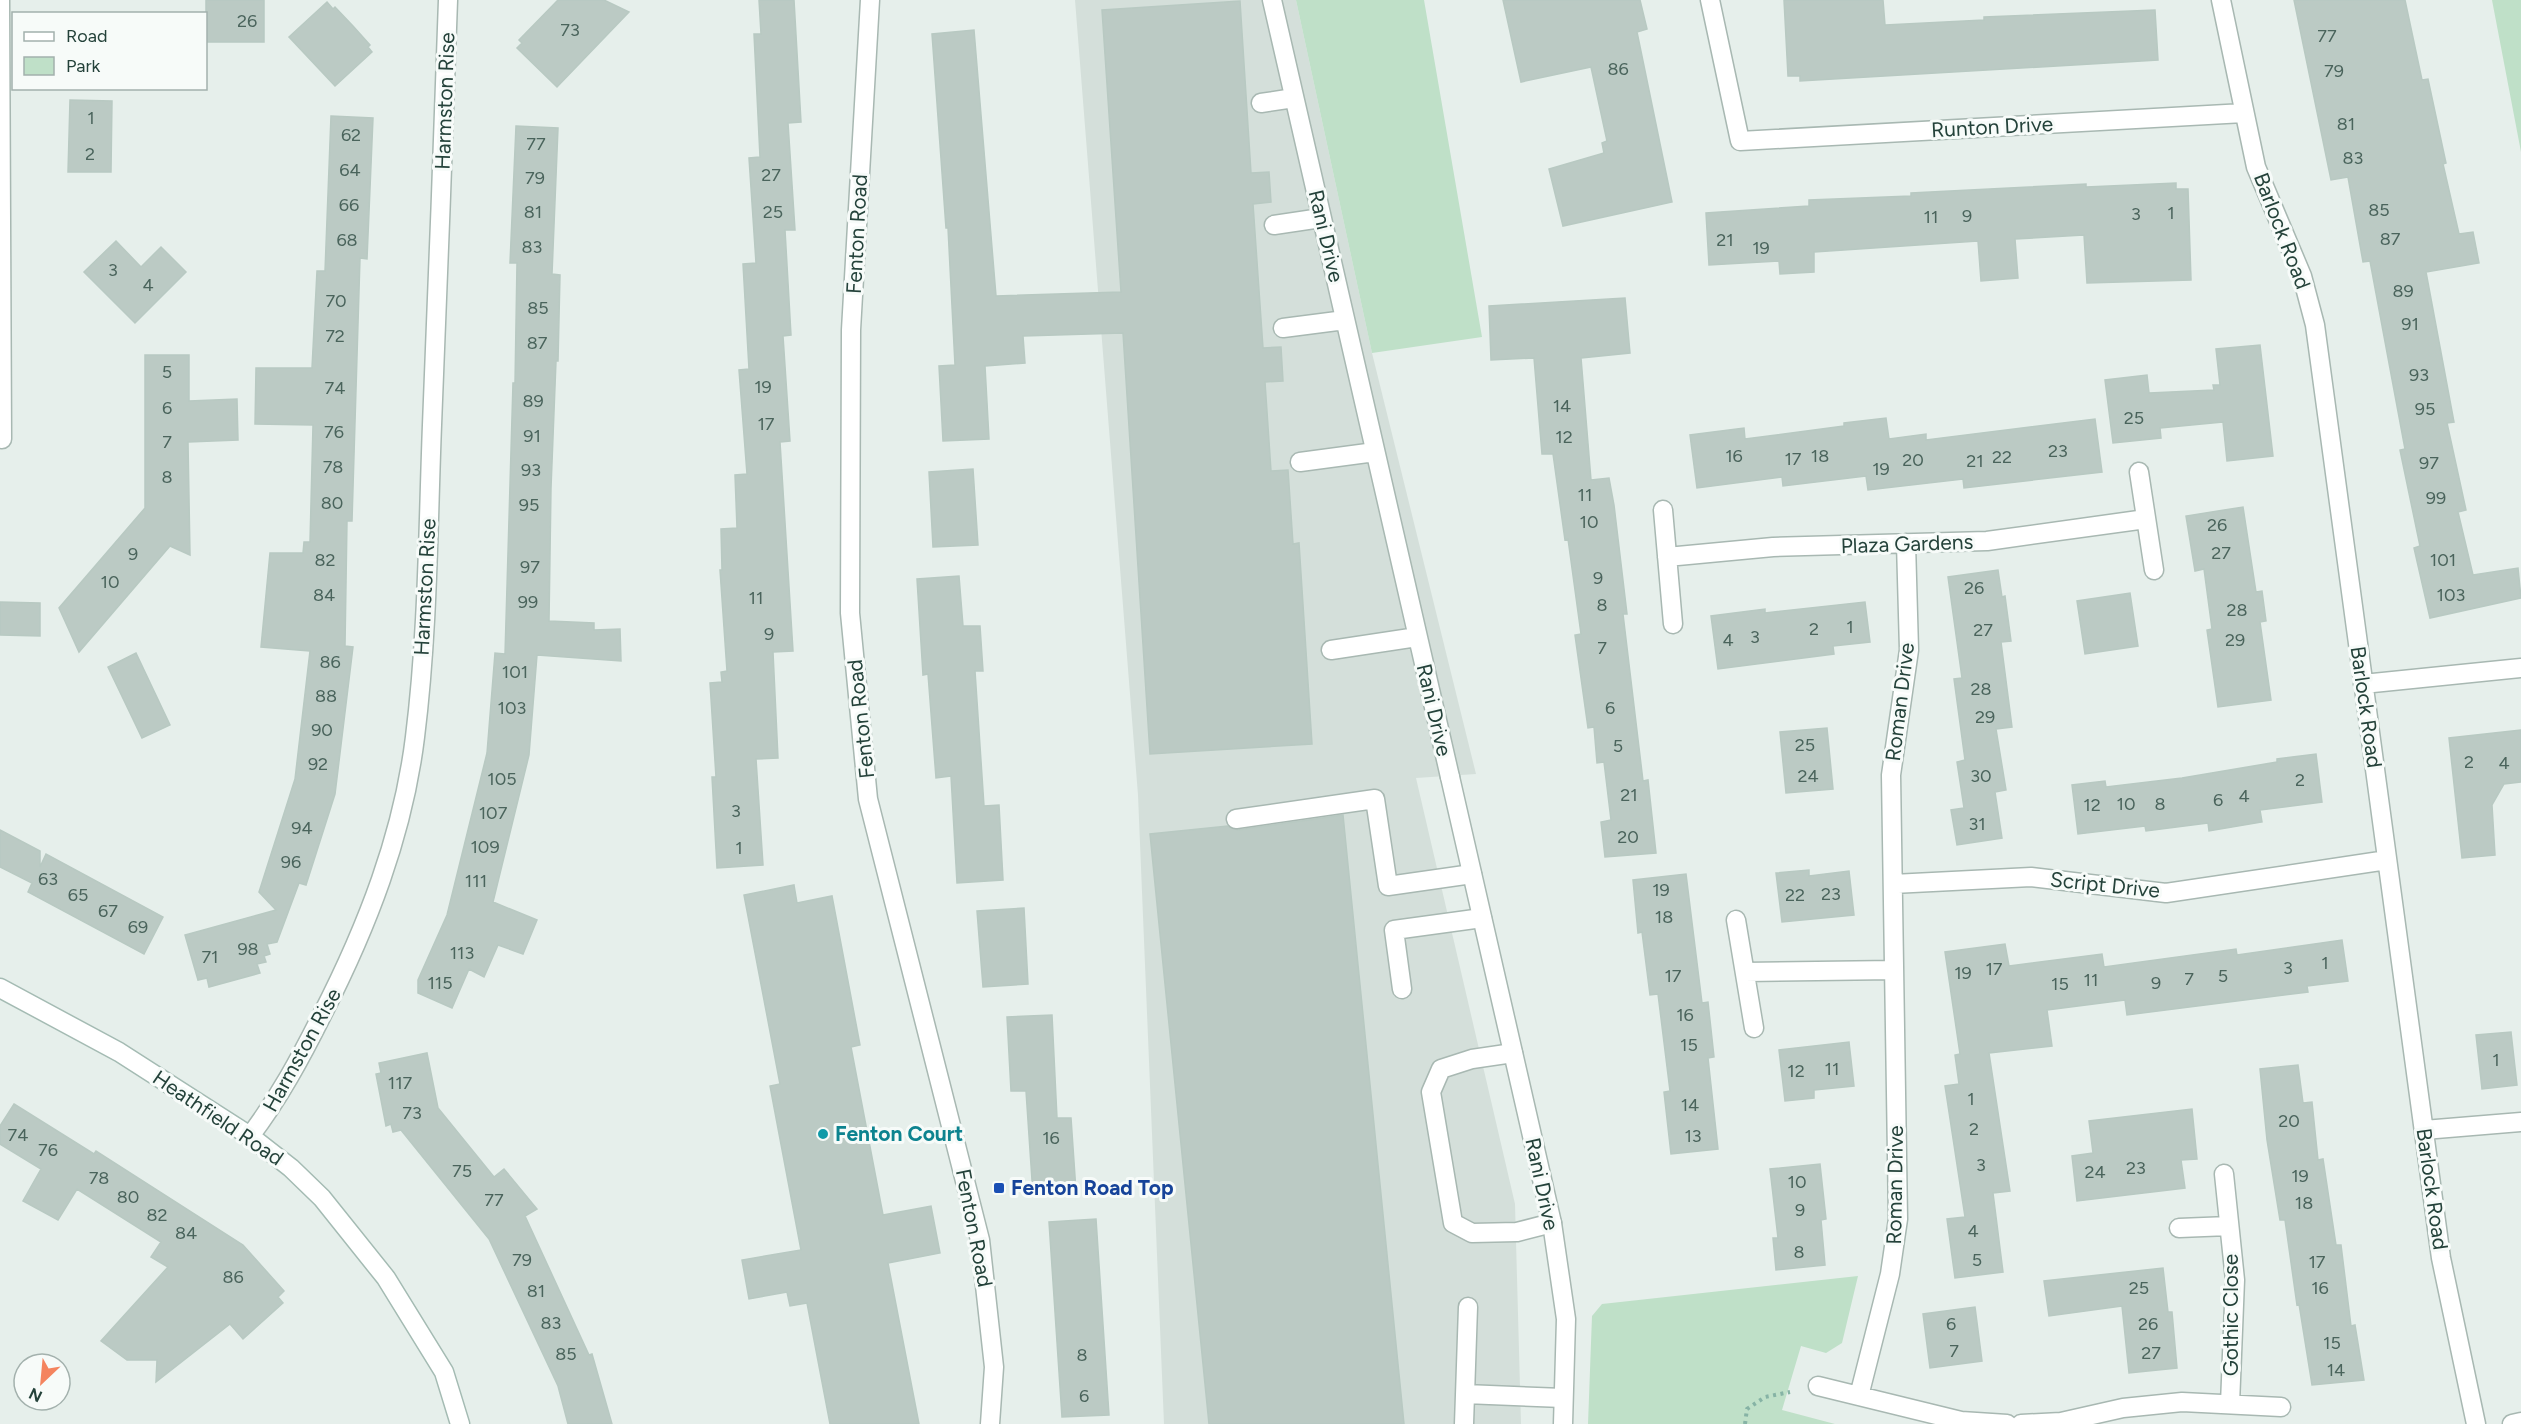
<svg xmlns="http://www.w3.org/2000/svg" width="2521" height="1424" font-family="Figtree,sans-serif">
<style>
.built{fill:#d4dfda}
.green{fill:#bfe0c8}
.building{fill:#bbcac4;stroke:#b8c9c2;stroke-width:1.5}
.lines{fill:none;stroke-linecap:round;stroke-linejoin:round}
.lane-casing{stroke:#a8b8b2;stroke-width:21}
.street-casing{stroke:#a8b8b2;stroke-width:21}
.secondary-casing{stroke:#a4bbb3;stroke-width:21}
.path{stroke:#86b3a5;stroke-width:4;stroke-dasharray:3 4.5;stroke-linecap:butt}
.lane{stroke:#fff;stroke-width:18}
.street{stroke:#fff;stroke-width:18}
.secondary{stroke:#fff;stroke-width:18}
.culture-dot{fill:#0f9aa8;stroke:#f7fbf9;stroke-width:2}
.transit-dot{fill:#1a4fb4;stroke:#f7fbf9;stroke-width:2}
.labels{text-anchor:middle;stroke-width:6;stroke-linejoin:round;paint-order:stroke}
.number-label{font-size:18px;fill:#4a645c}
.street-label{font-size:21px;fill:#24423a;stroke:#f7fbf9}
.culture-label{font-size:21px;font-weight:bold;fill:#0d838f;stroke:#f7fbf9;text-anchor:start}
.transit-label{font-size:21px;font-weight:bold;fill:#164399;stroke:#f7fbf9;text-anchor:start}
</style>
<rect width="100%" height="100%" fill="#e6efeb"/>
<path class="built" d="M 1075,0 L 1296,0 L 1372,353 L 1476,774 L 1416,778 L 1515,1204 L 1521,1424 L 1164,1424 L 1138,795 Z"/>
<path class="green" d="M 1296,0 L 1424,0 L 1482,337 L 1372,353 Z
M 2492,0 L 2521,0 L 2521,152 Z
M 1858,1276 L 1842,1343 L 1826,1353 L 1801,1346 L 1782,1410 L 1835,1424 L 1588,1424 L 1592,1316 L 1602,1304 Z"/>
<path class="building" d="M 206,0 L 264,0 L 264,42 L 206,42 Z
M 558,0 L 604,0 L 629,12 L 557,87 L 517,48 L 522,43 L 519,40 Z
M 759,0 L 794,0 L 801,122 L 788,123 L 795,230 L 785,230 L 791,335 L 783,336 L 790,441 L 780,442 L 793,651 L 773,652 L 778,758 L 756,759 L 763,865 L 717,868 L 712,777 L 716,777 L 710,683 L 722,682 L 721,672 L 727,671 L 720,570 L 722,570 L 721,529 L 737,528 L 735,475 L 747,474 L 739,370 L 749,369 L 743,264 L 756,263 L 749,158 L 760,157 L 754,34 L 761,34 Z
M 1503,0 L 1640,0 L 1647,29 L 1637,32 L 1672,202 L 1563,226 L 1549,169 L 1604,153 L 1602,143 L 1607,141 L 1591,67 L 1521,82 Z
M 1784,0 L 1883,0 L 1885,25 L 1984,20 L 1984,17 L 2155,10 L 2158,60 L 1800,81 L 1800,76 L 1788,76 Z
M 2294,0 L 2405,0 L 2422,80 L 2428,79 L 2446,163 L 2443,164 L 2459,234 L 2473,232 L 2479,263 L 2426,272 L 2454,422 L 2447,423 L 2466,510 L 2458,512 L 2473,575 L 2518,568 L 2521,598 L 2430,618 L 2414,548 L 2420,546 L 2400,450 L 2405,449 L 2370,261 L 2363,262 L 2348,177 L 2331,180 Z
M 1240,1 L 1251,173 L 1269,172 L 1271,202 L 1253,204 L 1263,348 L 1281,347 L 1283,381 L 1265,382 L 1271,471 L 1288,470 L 1293,544 L 1299,543 L 1312,744 L 1150,754 L 1123,333 L 1023,336 L 1025,363 L 985,366 L 989,439 L 943,441 L 939,366 L 955,365 L 948,228 L 946,228 L 932,34 L 974,30 L 996,296 L 1121,292 L 1102,10 Z
M 327,2 L 333,9 L 335,7 L 353,26 L 370,45 L 368,47 L 372,52 L 335,86 L 289,37 Z
M 70,100 L 112,101 L 111,172 L 68,172 Z
M 331,116 L 373,118 L 367,259 L 360,258 L 352,521 L 347,521 L 345,646 L 353,647 L 335,794 L 306,885 L 299,883 L 277,942 L 267,944 L 270,954 L 264,956 L 266,962 L 257,964 L 260,973 L 209,987 L 207,978 L 198,980 L 185,935 L 276,910 L 259,892 L 295,779 L 310,651 L 261,647 L 270,553 L 303,553 L 304,542 L 310,542 L 313,425 L 255,424 L 256,368 L 312,368 L 317,271 L 325,271 Z
M 516,126 L 558,128 L 552,274 L 560,275 L 558,361 L 556,361 L 551,488 L 549,621 L 594,623 L 594,630 L 620,629 L 621,661 L 537,655 L 529,755 L 493,902 L 537,920 L 523,954 L 498,945 L 484,977 L 469,969 L 452,1008 L 418,993 L 418,980 L 447,915 L 487,753 L 495,653 L 505,654 L 513,383 L 515,383 L 517,263 L 510,263 Z
M 2176,183 L 2176,189 L 2188,189 L 2191,280 L 2087,283 L 2084,235 L 2015,239 L 2018,278 L 1981,281 L 1978,241 L 1814,252 L 1814,272 L 1780,274 L 1779,261 L 1709,265 L 1706,213 L 1809,206 L 1809,200 L 1911,196 L 1911,193 L 2086,184 L 2086,187 Z
M 116,241 L 141,267 L 161,247 L 186,272 L 135,323 L 84,272 Z
M 1625,298 L 1630,353 L 1581,358 L 1591,480 L 1609,478 L 1614,505 L 1627,614 L 1623,614 L 1643,781 L 1648,780 L 1656,853 L 1605,857 L 1601,822 L 1611,820 L 1604,762 L 1597,763 L 1594,727 L 1588,728 L 1575,635 L 1581,634 L 1568,539 L 1565,540 L 1553,454 L 1542,454 L 1534,358 L 1491,360 L 1489,306 Z
M 2260,345 L 2273,456 L 2227,461 L 2223,422 L 2160,428 L 2161,438 L 2113,443 L 2105,380 L 2147,375 L 2149,393 L 2214,390 L 2213,385 L 2220,385 L 2216,349 Z
M 145,355 L 189,355 L 189,401 L 237,399 L 238,440 L 188,442 L 190,555 L 170,546 L 79,652 L 59,608 L 145,508 Z
M 1886,418 L 1889,439 L 1926,434 L 1926,440 L 2095,419 L 2102,472 L 1964,488 L 1963,479 L 1868,490 L 1866,476 L 1783,486 L 1782,477 L 1697,488 L 1690,435 L 1744,428 L 1745,439 L 1844,426 L 1844,423 Z
M 973,469 L 978,545 L 933,547 L 929,472 Z
M 2243,507 L 2256,592 L 2262,591 L 2266,621 L 2260,622 L 2271,700 L 2218,707 L 2207,630 L 2212,629 L 2204,569 L 2195,571 L 2186,516 Z
M 1998,570 L 2002,597 L 2005,596 L 2011,641 L 2001,642 L 2012,727 L 1996,729 L 2006,790 L 1995,792 L 2002,838 L 1957,845 L 1951,810 L 1964,808 L 1957,762 L 1965,760 L 1954,679 L 1962,678 L 1948,577 Z
M 959,576 L 963,626 L 980,626 L 983,671 L 975,671 L 984,806 L 999,805 L 1003,880 L 957,883 L 951,776 L 936,778 L 928,674 L 923,675 L 917,579 Z
M 2130,593 L 2138,646 L 2085,654 L 2077,601 Z
M 0,602 L 40,603 L 40,636 L 0,635 Z
M 1865,602 L 1870,642 L 1833,646 L 1834,654 L 1718,669 L 1711,616 L 1765,609 L 1765,613 Z
M 136,653 L 170,725 L 142,738 L 108,667 Z
M 1827,728 L 1833,789 L 1786,793 L 1780,732 Z
M 2521,730 L 2521,782 L 2504,784 L 2492,805 L 2495,855 L 2462,858 L 2449,738 Z
M 2316,754 L 2322,802 L 2260,810 L 2262,822 L 2209,831 L 2208,823 L 2146,831 L 2145,826 L 2078,834 L 2072,785 L 2105,781 L 2106,787 L 2182,778 L 2277,762 L 2277,759 Z
M 1343,815 L 1404,1424 L 1209,1424 L 1150,834 L 1228,826 L 1238,830 Z
M 0,830 L 40,851 L 40,867 L 46,854 L 163,917 L 144,954 L 28,892 L 32,883 L 0,867 Z
M 1809,870 L 1809,876 L 1849,871 L 1854,915 L 1782,922 L 1776,873 Z
M 1686,874 L 1702,1003 L 1708,1002 L 1714,1057 L 1708,1058 L 1718,1149 L 1671,1154 L 1664,1092 L 1670,1091 L 1658,994 L 1650,995 L 1642,932 L 1638,933 L 1633,880 Z
M 794,885 L 797,903 L 832,896 L 860,1045 L 851,1047 L 883,1215 L 931,1206 L 940,1253 L 888,1263 L 919,1424 L 830,1424 L 807,1303 L 790,1306 L 787,1292 L 749,1299 L 742,1260 L 801,1250 L 770,1086 L 780,1084 L 744,895 Z
M 1024,908 L 1028,984 L 983,987 L 977,911 Z
M 2342,940 L 2348,981 L 2307,986 L 2308,992 L 2127,1015 L 2125,1000 L 2047,1010 L 2052,1046 L 1989,1053 L 2010,1191 L 1993,1193 L 2003,1272 L 1955,1278 L 1947,1219 L 1965,1217 L 1945,1086 L 1959,1084 L 1955,1055 L 1960,1054 L 1945,952 L 2005,944 L 2009,966 L 2102,954 L 2104,967 L 2236,949 L 2237,955 Z
M 1052,1015 L 1057,1118 L 1071,1118 L 1076,1191 L 1033,1195 L 1026,1091 L 1011,1091 L 1007,1017 Z
M 2511,1032 L 2517,1085 L 2482,1089 L 2476,1035 Z
M 1849,1042 L 1854,1086 L 1814,1090 L 1814,1098 L 1785,1101 L 1779,1050 Z
M 427,1053 L 438,1108 L 494,1177 L 504,1169 L 537,1209 L 525,1216 L 589,1355 L 592,1354 L 612,1424 L 568,1424 L 558,1386 L 489,1239 L 401,1130 L 393,1132 L 391,1124 L 386,1126 L 376,1074 L 381,1073 L 379,1063 Z
M 2298,1065 L 2303,1103 L 2312,1102 L 2318,1160 L 2323,1159 L 2336,1245 L 2341,1245 L 2351,1326 L 2355,1325 L 2364,1380 L 2312,1385 L 2299,1304 L 2297,1305 L 2285,1220 L 2280,1220 L 2267,1140 L 2260,1069 Z
M 14,1104 L 94,1154 L 96,1151 L 243,1245 L 284,1291 L 278,1297 L 283,1303 L 243,1339 L 230,1324 L 156,1382 L 157,1360 L 127,1360 L 101,1341 L 168,1267 L 151,1257 L 161,1242 L 77,1189 L 58,1220 L 23,1201 L 41,1169 L 0,1144 L 0,1126 Z
M 2192,1109 L 2197,1159 L 2181,1160 L 2185,1188 L 2077,1201 L 2072,1156 L 2093,1153 L 2089,1121 Z
M 1820,1164 L 1826,1219 L 1821,1220 L 1825,1265 L 1776,1270 L 1773,1238 L 1778,1238 L 1770,1169 Z
M 1096,1219 L 1109,1415 L 1062,1417 L 1049,1222 Z
M 2163,1268 L 2168,1312 L 2172,1312 L 2177,1368 L 2129,1373 L 2122,1306 L 2049,1316 L 2044,1281 Z
M 1975,1307 L 1982,1361 L 1930,1368 L 1923,1314 Z"/>
<g class="lines">
<defs>
<path id="lane" d="M 1272,0 L 1450,777
M 1261,103 L 1294,98
M 1274,225 L 1321,218
M 1283,328 L 1345,320
M 1300,462 L 1375,452
M 1331,650 L 1417,637
M 1236,819 L 1375,799 L 1388,886 L 1472,874
M 1402,989 L 1394,930 L 1482,918
M 1513,1053 L 1472,1059 L 1441,1069 L 1431,1092 L 1453,1223 L 1472,1233 L 1517,1232 L 1552,1223
M 1465,1394 L 1563,1398
M 1464,1424 L 1468,1307
M 2512,1424 L 2521,1422"/>
<path id="street" d="M 0,0 L 2,439
M 870,0 L 851,330 L 850,613 L 868,799 L 980,1240 L 994,1367 L 990,1424
M 1710,0 L 1740,141 L 2244,113
M 2221,0 L 2256,167 L 2302,276 L 2315,325 L 2441,1258 L 2476,1424
M 2139,472 L 2154,570
M 1663,510 L 1673,624
M 1667,557 L 1773,547 L 1987,541 L 2146,519
M 2363,684 L 2521,668
M 1450,777 L 1552,1223 L 1566,1319 L 1563,1424
M 1893,884 L 2031,877 L 2166,893 L 2387,860
M 1736,920 L 1754,1028
M 1745,972 L 1894,970
M 2424,1130 L 2521,1122
M 250,1136 C 279,1098 301,1057 322,1015 C 367,927 403,835 415,737 C 428,633 428,528 432,425 C 438,283 443,142 448,0
M 2224,1174 L 2235,1280 L 2230,1404
M 2179,1228 L 2229,1226
M 1818,1386 L 1961,1421 L 2007,1424
M 1859,1396 L 1890,1274 L 1898,1219 L 1891,775 L 1909,650 L 1906,543
M 2021,1424 L 2061,1422 L 2123,1408 L 2182,1402 L 2281,1407"/>
<path id="secondary" d="M 0,988 L 119,1052 L 250,1136 L 291,1168 L 322,1198 L 386,1278 L 444,1372 L 460,1424"/>
</defs>
<use href="#lane" class="lane-casing"/>
<use href="#street" class="street-casing"/>
<use href="#secondary" class="secondary-casing"/>
<path class="path" d="M 1745,1424 L 1747,1409 L 1765,1397 L 1790,1392"/>
<use href="#lane" class="lane"/>
<use href="#street" class="street"/>
<use href="#secondary" class="secondary"/>
</g>
<circle class="culture-dot" cx="823" cy="1134" r="6"/>
<rect class="transit-dot" x="993" y="1182" width="12" height="12" rx="3"/>
<g class="labels">
<g class="number-label">
<text x="247" y="27">26</text>
<text x="570" y="36">73</text>
<text x="2327" y="42">77</text>
<text x="1618" y="75">86</text>
<text x="2334" y="77">79</text>
<text x="91" y="124">1</text>
<text x="2346" y="130">81</text>
<text x="351" y="141">62</text>
<text x="536" y="150">77</text>
<text x="90" y="160">2</text>
<text x="2353" y="164">83</text>
<text x="350" y="176">64</text>
<text x="771" y="181">27</text>
<text x="535" y="184">79</text>
<text x="349" y="211">66</text>
<text x="2379" y="216">85</text>
<text x="533" y="218">81</text>
<text x="773" y="218">25</text>
<text x="2171" y="219">1</text>
<text x="2136" y="220">3</text>
<text x="1967" y="222">9</text>
<text x="1931" y="223">11</text>
<text x="2390" y="245">87</text>
<text x="347" y="246">68</text>
<text x="1725" y="246">21</text>
<text x="532" y="253">83</text>
<text x="1761" y="254">19</text>
<text x="113" y="276">3</text>
<text x="148" y="291">4</text>
<text x="2403" y="297">89</text>
<text x="336" y="307">70</text>
<text x="538" y="314">85</text>
<text x="2410" y="330">91</text>
<text x="335" y="342">72</text>
<text x="537" y="349">87</text>
<text x="167" y="378">5</text>
<text x="2419" y="381">93</text>
<text x="763" y="393">19</text>
<text x="335" y="394">74</text>
<text x="533" y="407">89</text>
<text x="1562" y="412">14</text>
<text x="167" y="414">6</text>
<text x="2425" y="415">95</text>
<text x="2134" y="424">25</text>
<text x="766" y="430">17</text>
<text x="334" y="438">76</text>
<text x="532" y="442">91</text>
<text x="1564" y="443">12</text>
<text x="167" y="448">7</text>
<text x="2058" y="457">23</text>
<text x="1734" y="462">16</text>
<text x="1820" y="462">18</text>
<text x="2002" y="463">22</text>
<text x="1793" y="465">17</text>
<text x="1913" y="466">20</text>
<text x="1975" y="467">21</text>
<text x="2429" y="469">97</text>
<text x="333" y="473">78</text>
<text x="1881" y="475">19</text>
<text x="531" y="476">93</text>
<text x="167" y="483">8</text>
<text x="1585" y="501">11</text>
<text x="2436" y="504">99</text>
<text x="332" y="509">80</text>
<text x="529" y="511">95</text>
<text x="1589" y="528">10</text>
<text x="2217" y="531">26</text>
<text x="2221" y="559">27</text>
<text x="133" y="560">9</text>
<text x="325" y="566">82</text>
<text x="2443" y="566">101</text>
<text x="530" y="573">97</text>
<text x="1598" y="584">9</text>
<text x="110" y="588">10</text>
<text x="1974" y="594">26</text>
<text x="324" y="601">84</text>
<text x="2451" y="601">103</text>
<text x="756" y="604">11</text>
<text x="528" y="608">99</text>
<text x="1602" y="611">8</text>
<text x="2237" y="616">28</text>
<text x="1850" y="633">1</text>
<text x="1814" y="635">2</text>
<text x="1983" y="636">27</text>
<text x="769" y="640">9</text>
<text x="1755" y="643">3</text>
<text x="1728" y="646">4</text>
<text x="2235" y="646">29</text>
<text x="1602" y="654">7</text>
<text x="330" y="668">86</text>
<text x="515" y="678">101</text>
<text x="1981" y="695">28</text>
<text x="326" y="702">88</text>
<text x="512" y="714">103</text>
<text x="1610" y="714">6</text>
<text x="1985" y="723">29</text>
<text x="322" y="736">90</text>
<text x="1805" y="751">25</text>
<text x="1618" y="752">5</text>
<text x="2469" y="768">2</text>
<text x="2504" y="769">4</text>
<text x="318" y="770">92</text>
<text x="1808" y="782">24</text>
<text x="1981" y="782">30</text>
<text x="502" y="785">105</text>
<text x="2300" y="786">2</text>
<text x="1629" y="801">21</text>
<text x="2244" y="802">4</text>
<text x="2218" y="806">6</text>
<text x="2126" y="810">10</text>
<text x="2160" y="810">8</text>
<text x="2092" y="811">12</text>
<text x="736" y="817">3</text>
<text x="493" y="819">107</text>
<text x="1977" y="830">31</text>
<text x="302" y="834">94</text>
<text x="1628" y="843">20</text>
<text x="485" y="853">109</text>
<text x="739" y="854">1</text>
<text x="291" y="868">96</text>
<text x="48" y="885">63</text>
<text x="476" y="887">111</text>
<text x="1661" y="896">19</text>
<text x="1831" y="900">23</text>
<text x="78" y="901">65</text>
<text x="1795" y="901">22</text>
<text x="108" y="917">67</text>
<text x="1664" y="923">18</text>
<text x="138" y="933">69</text>
<text x="248" y="955">98</text>
<text x="462" y="959">113</text>
<text x="210" y="963">71</text>
<text x="2325" y="969">1</text>
<text x="2288" y="974">3</text>
<text x="1994" y="975">17</text>
<text x="1963" y="979">19</text>
<text x="1673" y="982">17</text>
<text x="2223" y="982">5</text>
<text x="2189" y="985">7</text>
<text x="2091" y="986">11</text>
<text x="440" y="989">115</text>
<text x="2156" y="989">9</text>
<text x="2060" y="990">15</text>
<text x="1685" y="1021">16</text>
<text x="1689" y="1051">15</text>
<text x="2496" y="1066">1</text>
<text x="1832" y="1075">11</text>
<text x="1796" y="1077">12</text>
<text x="400" y="1089">117</text>
<text x="1971" y="1105">1</text>
<text x="1690" y="1111">14</text>
<text x="412" y="1119">73</text>
<text x="2289" y="1127">20</text>
<text x="1974" y="1135">2</text>
<text x="18" y="1141">74</text>
<text x="1693" y="1142">13</text>
<text x="1051" y="1144">16</text>
<text x="48" y="1156">76</text>
<text x="1981" y="1171">3</text>
<text x="2136" y="1174">23</text>
<text x="462" y="1177">75</text>
<text x="2095" y="1178">24</text>
<text x="2300" y="1182">19</text>
<text x="99" y="1184">78</text>
<text x="1797" y="1188">10</text>
<text x="128" y="1203">80</text>
<text x="494" y="1206">77</text>
<text x="2304" y="1209">18</text>
<text x="1800" y="1216">9</text>
<text x="157" y="1221">82</text>
<text x="1973" y="1237">4</text>
<text x="186" y="1239">84</text>
<text x="1799" y="1258">8</text>
<text x="522" y="1266">79</text>
<text x="1977" y="1266">5</text>
<text x="2317" y="1268">17</text>
<text x="233" y="1283">86</text>
<text x="2139" y="1294">25</text>
<text x="2320" y="1294">16</text>
<text x="536" y="1297">81</text>
<text x="551" y="1329">83</text>
<text x="1951" y="1330">6</text>
<text x="2148" y="1330">26</text>
<text x="2332" y="1349">15</text>
<text x="1954" y="1357">7</text>
<text x="2151" y="1359">27</text>
<text x="566" y="1360">85</text>
<text x="1082" y="1361">8</text>
<text x="2336" y="1376">14</text>
<text x="1084" y="1402">6</text>
</g>
<g class="street-label">
<text transform="translate(445 101) rotate(-88)" y="7">Harmston Rise</text>
<text transform="translate(1992 127) rotate(-3)" y="7">Runton Drive</text>
<text transform="translate(2282 231) rotate(69)" y="7">Barlock Road</text>
<text transform="translate(857 234) rotate(-87)" y="7">Fenton Road</text>
<text transform="translate(1326 236) rotate(77)" y="7">Rani Drive</text>
<text transform="translate(1907 544) rotate(-2)" y="7">Plaza Gardens</text>
<text transform="translate(425 587) rotate(-87)" y="7">Harmston Rise</text>
<text transform="translate(1900 702) rotate(-83)" y="7">Roman Drive</text>
<text transform="translate(2366 707) rotate(82)" y="7">Barlock Road</text>
<text transform="translate(1434 710) rotate(77)" y="7">Rani Drive</text>
<text transform="translate(861 719) rotate(-96)" y="7">Fenton Road</text>
<text transform="translate(2105 885) rotate(6)" y="7">Script Drive</text>
<text transform="translate(302 1050) rotate(-61)" y="7">Harmston Rise</text>
<text transform="translate(218 1118) rotate(34)" y="7">Heathfield Road</text>
<text transform="translate(1542 1184) rotate(78)" y="7">Rani Drive</text>
<text transform="translate(1895 1185) rotate(-89)" y="7">Roman Drive</text>
<text transform="translate(2432 1189) rotate(82)" y="7">Barlock Road</text>
<text transform="translate(974 1228) rotate(79)" y="7">Fenton Road</text>
<text transform="translate(2231 1315) rotate(-90)" y="7">Gothic Close</text>
</g>
<g class="culture-label">
<text x="835" y="1141">Fenton Court</text>
</g>
<g class="transit-label">
<text x="1011" y="1195">Fenton Road Top</text>
</g>
</g>
<rect x="12" y="12" width="195" height="78" fill="#f7fbf9" stroke="#a3b1ad" stroke-width="1.5"/>
<rect x="24" y="32" width="30" height="9" fill="#ffffff" stroke="#a3b1ad" stroke-width="1.5"/>
<text x="66" y="42" font-size="18" fill="#24423a">Road</text>
<rect x="24" y="57" width="30" height="18" fill="#bfe0c8" stroke="#a3b1ad" stroke-width="1.5"/>
<text x="66" y="72" font-size="18" fill="#24423a">Park</text>
<g transform="translate(42 1382) rotate(206)"><circle r="28" fill="#f7fbf9" stroke="#a3b1ad" stroke-width="1.5"/>
<path d="M0-4.5L10 22L0 15L-10 22Z" fill="#f4845f"/>
<text y="-9" font-size="16" font-weight="bold" text-anchor="middle" fill="#24423a">N</text>
</g>
</svg>
